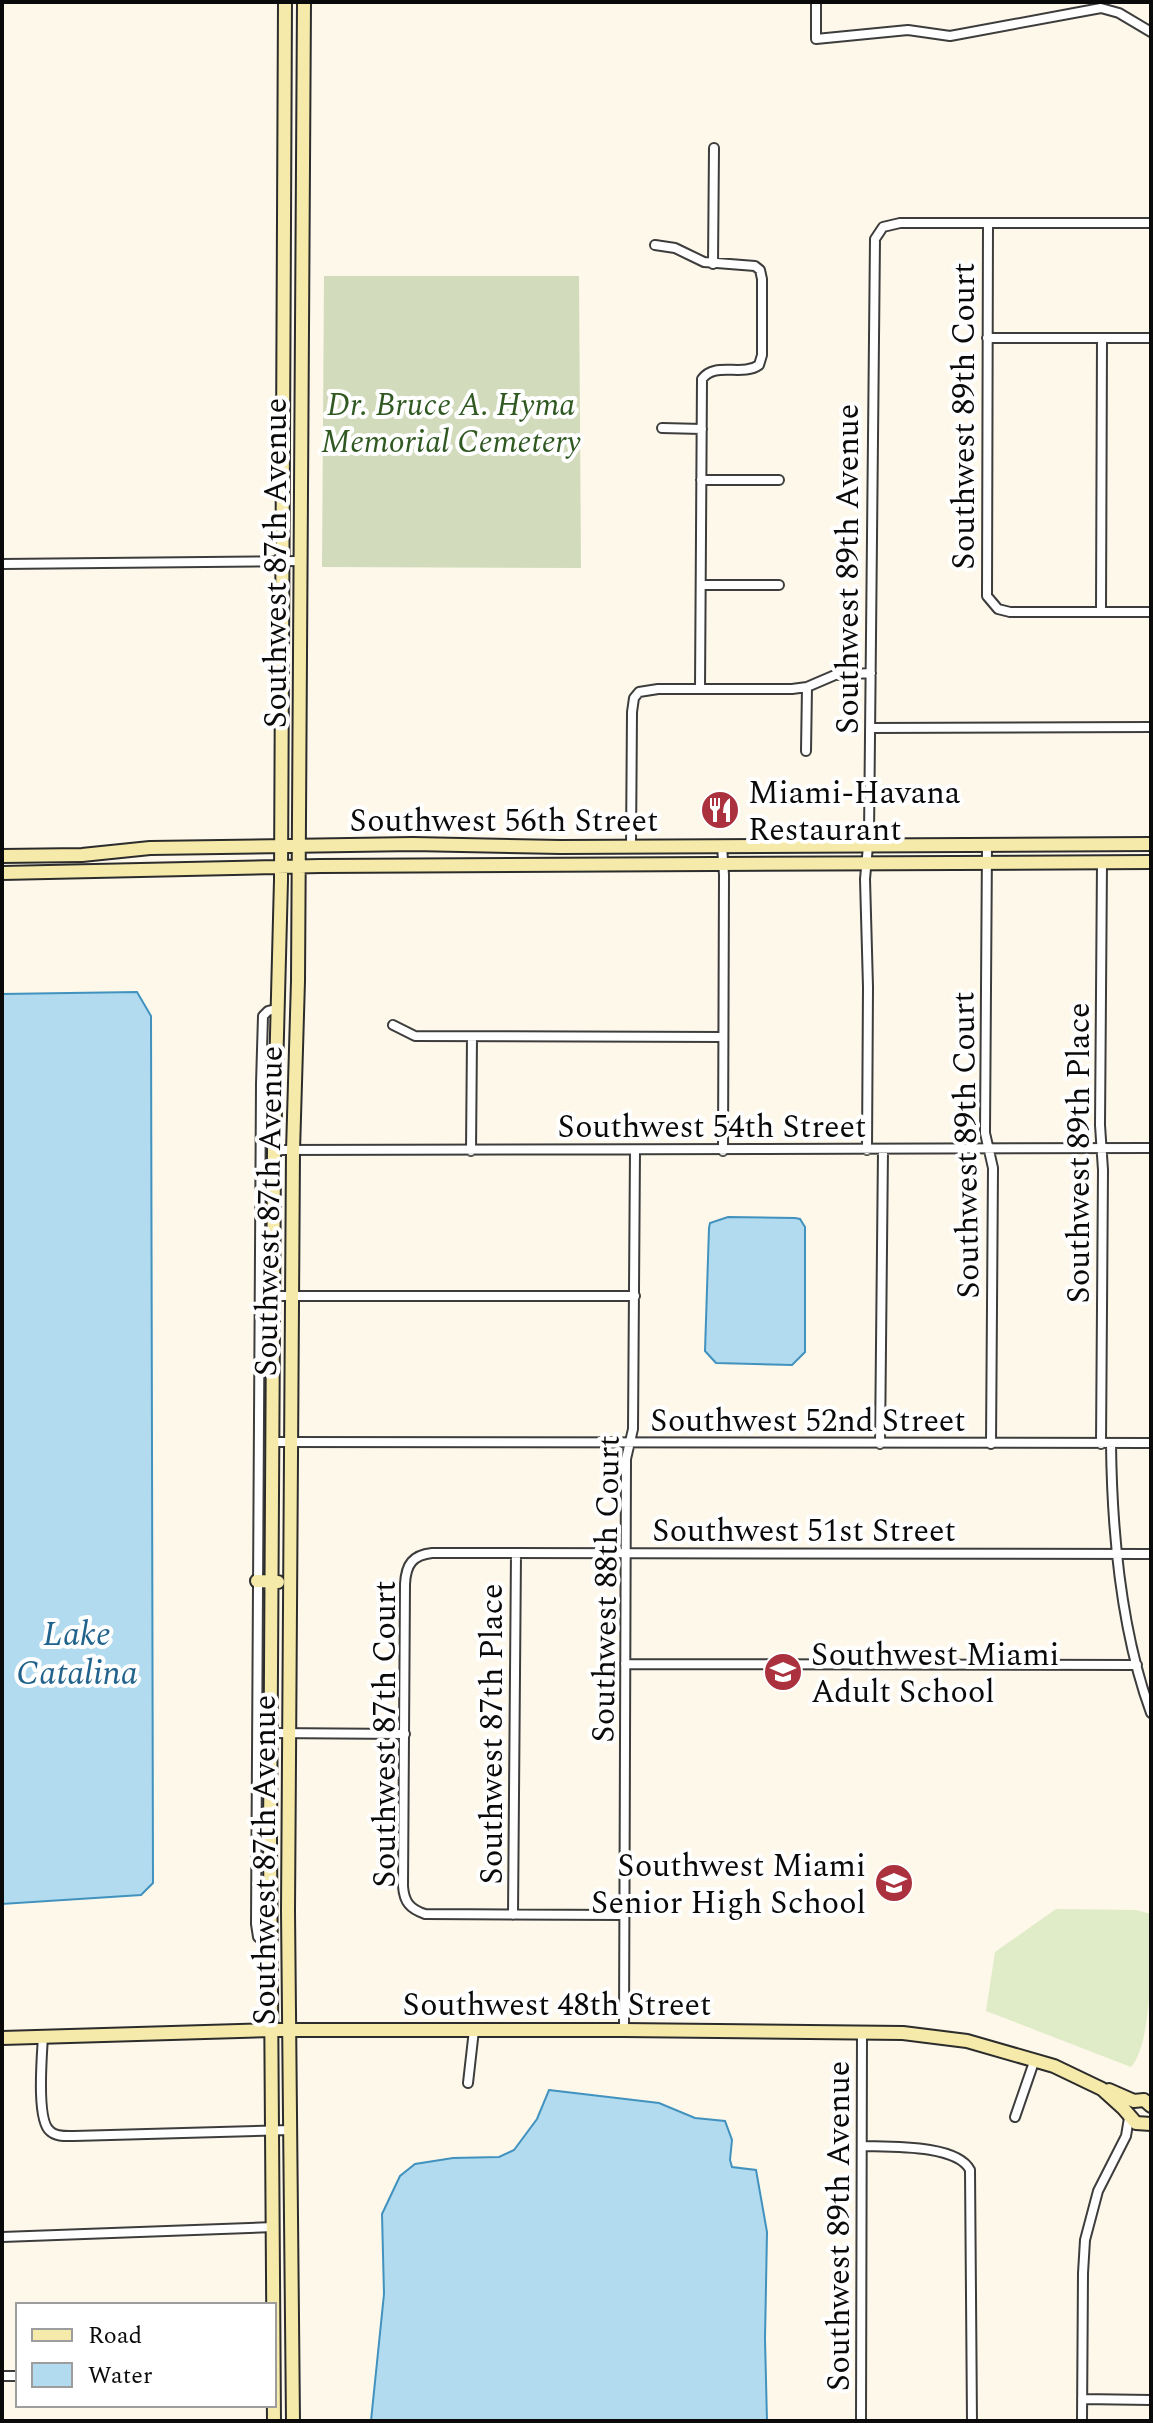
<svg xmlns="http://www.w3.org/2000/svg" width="1153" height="2423" font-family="Spectral,serif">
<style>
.cemetery{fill:#d3dbbd}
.pitch{fill:#e0ebc7}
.water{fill:#b2dbef;stroke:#4192be;stroke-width:2}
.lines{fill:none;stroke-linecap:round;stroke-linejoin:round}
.street-casing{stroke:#3d3d3d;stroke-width:12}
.secondary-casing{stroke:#2c2c2c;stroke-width:16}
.street{stroke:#fff;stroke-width:8}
.secondary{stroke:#f6eaaa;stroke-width:12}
.labels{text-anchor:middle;stroke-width:8;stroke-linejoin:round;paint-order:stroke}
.park-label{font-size:32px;font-style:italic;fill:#305922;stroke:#fff}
.street-label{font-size:32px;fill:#0a0a0a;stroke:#fff}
.poi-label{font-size:32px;fill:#0a0a0a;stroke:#fff;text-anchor:start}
.water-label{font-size:34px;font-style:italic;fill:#21638d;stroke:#fff}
</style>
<rect width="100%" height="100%" fill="#fdf8e9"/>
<path class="cemetery" d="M 324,276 L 579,276 L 581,568 L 322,567 Z"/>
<path class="pitch" d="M 1056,1909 L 1136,1910 L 1151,1914 C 1151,1951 1153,2043 1131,2067 L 986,2011 L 995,1952 Z"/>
<path class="water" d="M 137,992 L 151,1016 L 153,1883 L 141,1895 L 2,1904 L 2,994 Z
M 728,1217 L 795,1218 L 800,1219 L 805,1227 L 805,1352 L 792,1365 L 716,1363 L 705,1351 L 709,1228 L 710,1223 Z
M 549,2090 L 659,2103 L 695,2118 L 725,2121 L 732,2140 L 730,2160 L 732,2167 L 756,2170 L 767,2232 L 765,2339 L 767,2421 L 371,2421 L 384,2294 L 382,2214 L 400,2176 L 415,2164 L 453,2158 L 499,2157 L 514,2150 L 537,2119 Z"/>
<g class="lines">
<defs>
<path id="street" d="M 816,2 L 816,39 L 908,30 L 950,36 L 1101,8 L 1119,13 L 1151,32
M 988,223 L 987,596 L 998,609 L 1010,612 L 1151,612
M 655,245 L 675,248 L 704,262 L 755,266 L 760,270 L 762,279 L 762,355 L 759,365 C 742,377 715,361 702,379 L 700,689
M 713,264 L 714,148
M 987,338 L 1151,338
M 662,428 L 702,429
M 701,480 L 779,480
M 2,564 L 301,561
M 701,585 L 779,585
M 1101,612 L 1102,339
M 870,728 L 1151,727
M 806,751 L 807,687
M 987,845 L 985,1133 L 993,1168 L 991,1444
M 631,846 L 632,712 L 634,698 L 639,692 L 658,689 L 792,689 L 807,687 L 835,675 L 871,673
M 722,846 L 724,875 L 723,1151
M 393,1025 L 415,1036 L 723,1037
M 274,1150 L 1151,1148
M 867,1150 L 868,987 L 865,879 L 869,835 L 875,239 L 883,227 L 900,223 L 1151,223
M 471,1151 L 472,1037
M 273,1296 L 635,1296
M 272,1442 L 1151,1443
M 880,1444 L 883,1150
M 1101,1444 L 1103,1170 L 1100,1125 L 1102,863
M 1111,1444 C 1112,1530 1121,1631 1151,1713
M 625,1664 L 1137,1665
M 271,1733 L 405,1734
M 513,1915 L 516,1553
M 624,1915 L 425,1914 C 410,1909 404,1902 403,1886 L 405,1584 C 406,1564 413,1555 432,1553 L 1151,1554
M 270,1947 L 258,1937 L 256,1924 L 261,1084 L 263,1016 L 268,1011 L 279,1008
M 624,2030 L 626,1459 L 633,1429 L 635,1150
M 43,2036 C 42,2055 36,2120 50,2131 C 56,2137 66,2136 74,2136 L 291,2130
M 468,2083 L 474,2030
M 1015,2117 L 1035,2059
M 862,2146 C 888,2147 957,2144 970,2170 L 972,2421
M 2,2237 L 274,2227
M 2,2376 L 18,2376
M 1082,2399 L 1151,2400
M 861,2421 L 862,2032
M 1082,2421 L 1083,2273 L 1085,2240 L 1098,2191 L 1126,2136 L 1129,2118"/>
<path id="secondary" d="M 2,856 L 82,855 L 150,848 L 413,844 L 561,847 L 1151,844
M 2,873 L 320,866 L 1151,862
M 257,1581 L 278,1582
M 2,2038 L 272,2030 L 624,2030 L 903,2033 L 967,2041 L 1054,2066 L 1102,2089 L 1123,2108 L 1136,2123 L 1151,2124
M 1109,2090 L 1134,2101 L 1144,2100 L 1151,2106
M 274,2421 L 270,1841 L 274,1150 L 281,880 L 285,2
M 293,2421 L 288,1911 L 293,1151 L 298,981 L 304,2"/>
</defs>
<use href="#street" class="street-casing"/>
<use href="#secondary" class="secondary-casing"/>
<use href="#street" class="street"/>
<use href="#secondary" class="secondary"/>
</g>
<defs>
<symbol id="restaurant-disc" viewBox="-11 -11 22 22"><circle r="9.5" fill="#aa313d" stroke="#fff"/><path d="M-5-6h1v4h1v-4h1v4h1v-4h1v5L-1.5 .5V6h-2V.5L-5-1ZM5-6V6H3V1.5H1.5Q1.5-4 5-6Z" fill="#fff"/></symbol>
<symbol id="school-disc" viewBox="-11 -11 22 22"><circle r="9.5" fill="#aa313d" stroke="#fff"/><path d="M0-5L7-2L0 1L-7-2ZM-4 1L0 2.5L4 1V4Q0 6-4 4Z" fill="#fff"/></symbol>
</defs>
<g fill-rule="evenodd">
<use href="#restaurant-disc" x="698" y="788" width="44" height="44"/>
<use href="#school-disc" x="761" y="1650" width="44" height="44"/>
<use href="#school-disc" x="872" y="1861" width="44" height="44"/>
</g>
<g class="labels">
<g class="park-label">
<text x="451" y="415">Dr. Bruce A. Hyma<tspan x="451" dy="37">Memorial Cemetery</tspan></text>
</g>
<g class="street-label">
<text transform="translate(963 416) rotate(-90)" y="11">Southwest 89th Court</text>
<text transform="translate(275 563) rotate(-90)" y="11">Southwest 87th Avenue</text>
<text transform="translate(847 569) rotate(-90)" y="11">Southwest 89th Avenue</text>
<text x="504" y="831">Southwest 56th Street</text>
<text x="712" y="1137">Southwest 54th Street</text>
<text transform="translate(965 1145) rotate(-91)" y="11">Southwest 89th Court</text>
<text transform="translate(1078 1153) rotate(-90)" y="11">Southwest 89th Place</text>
<text transform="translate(268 1211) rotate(-89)" y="11">Southwest 87th Avenue</text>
<text x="808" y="1431">Southwest 52nd Street</text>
<text x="804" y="1541">Southwest 51st Street</text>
<text transform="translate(605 1589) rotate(-89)" y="11">Southwest 88th Court</text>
<text transform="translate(384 1734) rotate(-90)" y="11">Southwest 87th Court</text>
<text transform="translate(491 1734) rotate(-90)" y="11">Southwest 87th Place</text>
<text transform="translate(264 1860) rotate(-90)" y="11">Southwest 87th Avenue</text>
<text x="557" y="2015">Southwest 48th Street</text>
<text transform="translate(838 2226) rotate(-90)" y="11">Southwest 89th Avenue</text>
</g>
<g class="poi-label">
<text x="748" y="803">Miami-Havana<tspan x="748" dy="37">Restaurant</tspan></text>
<text x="811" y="1665">Southwest Miami<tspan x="811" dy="37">Adult School</tspan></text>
<text x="866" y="1876" text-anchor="end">Southwest Miami<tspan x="866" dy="37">Senior High School</tspan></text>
</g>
<g class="water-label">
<text x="77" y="1645">Lake<tspan x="77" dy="39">Catalina</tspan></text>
</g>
</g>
<rect width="1153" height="2423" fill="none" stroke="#0a0a0a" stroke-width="8"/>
<rect x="16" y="2303" width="260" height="104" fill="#ffffff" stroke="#9d9d9d" stroke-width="2"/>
<rect x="32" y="2329" width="40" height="12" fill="#f6eaaa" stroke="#9d9d9d" stroke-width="2"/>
<text x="88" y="2343" font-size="24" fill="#0a0a0a">Road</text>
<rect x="32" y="2363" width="40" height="24" fill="#b2dbef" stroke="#9d9d9d" stroke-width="2"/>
<text x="88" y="2383" font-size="24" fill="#0a0a0a">Water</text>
</svg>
